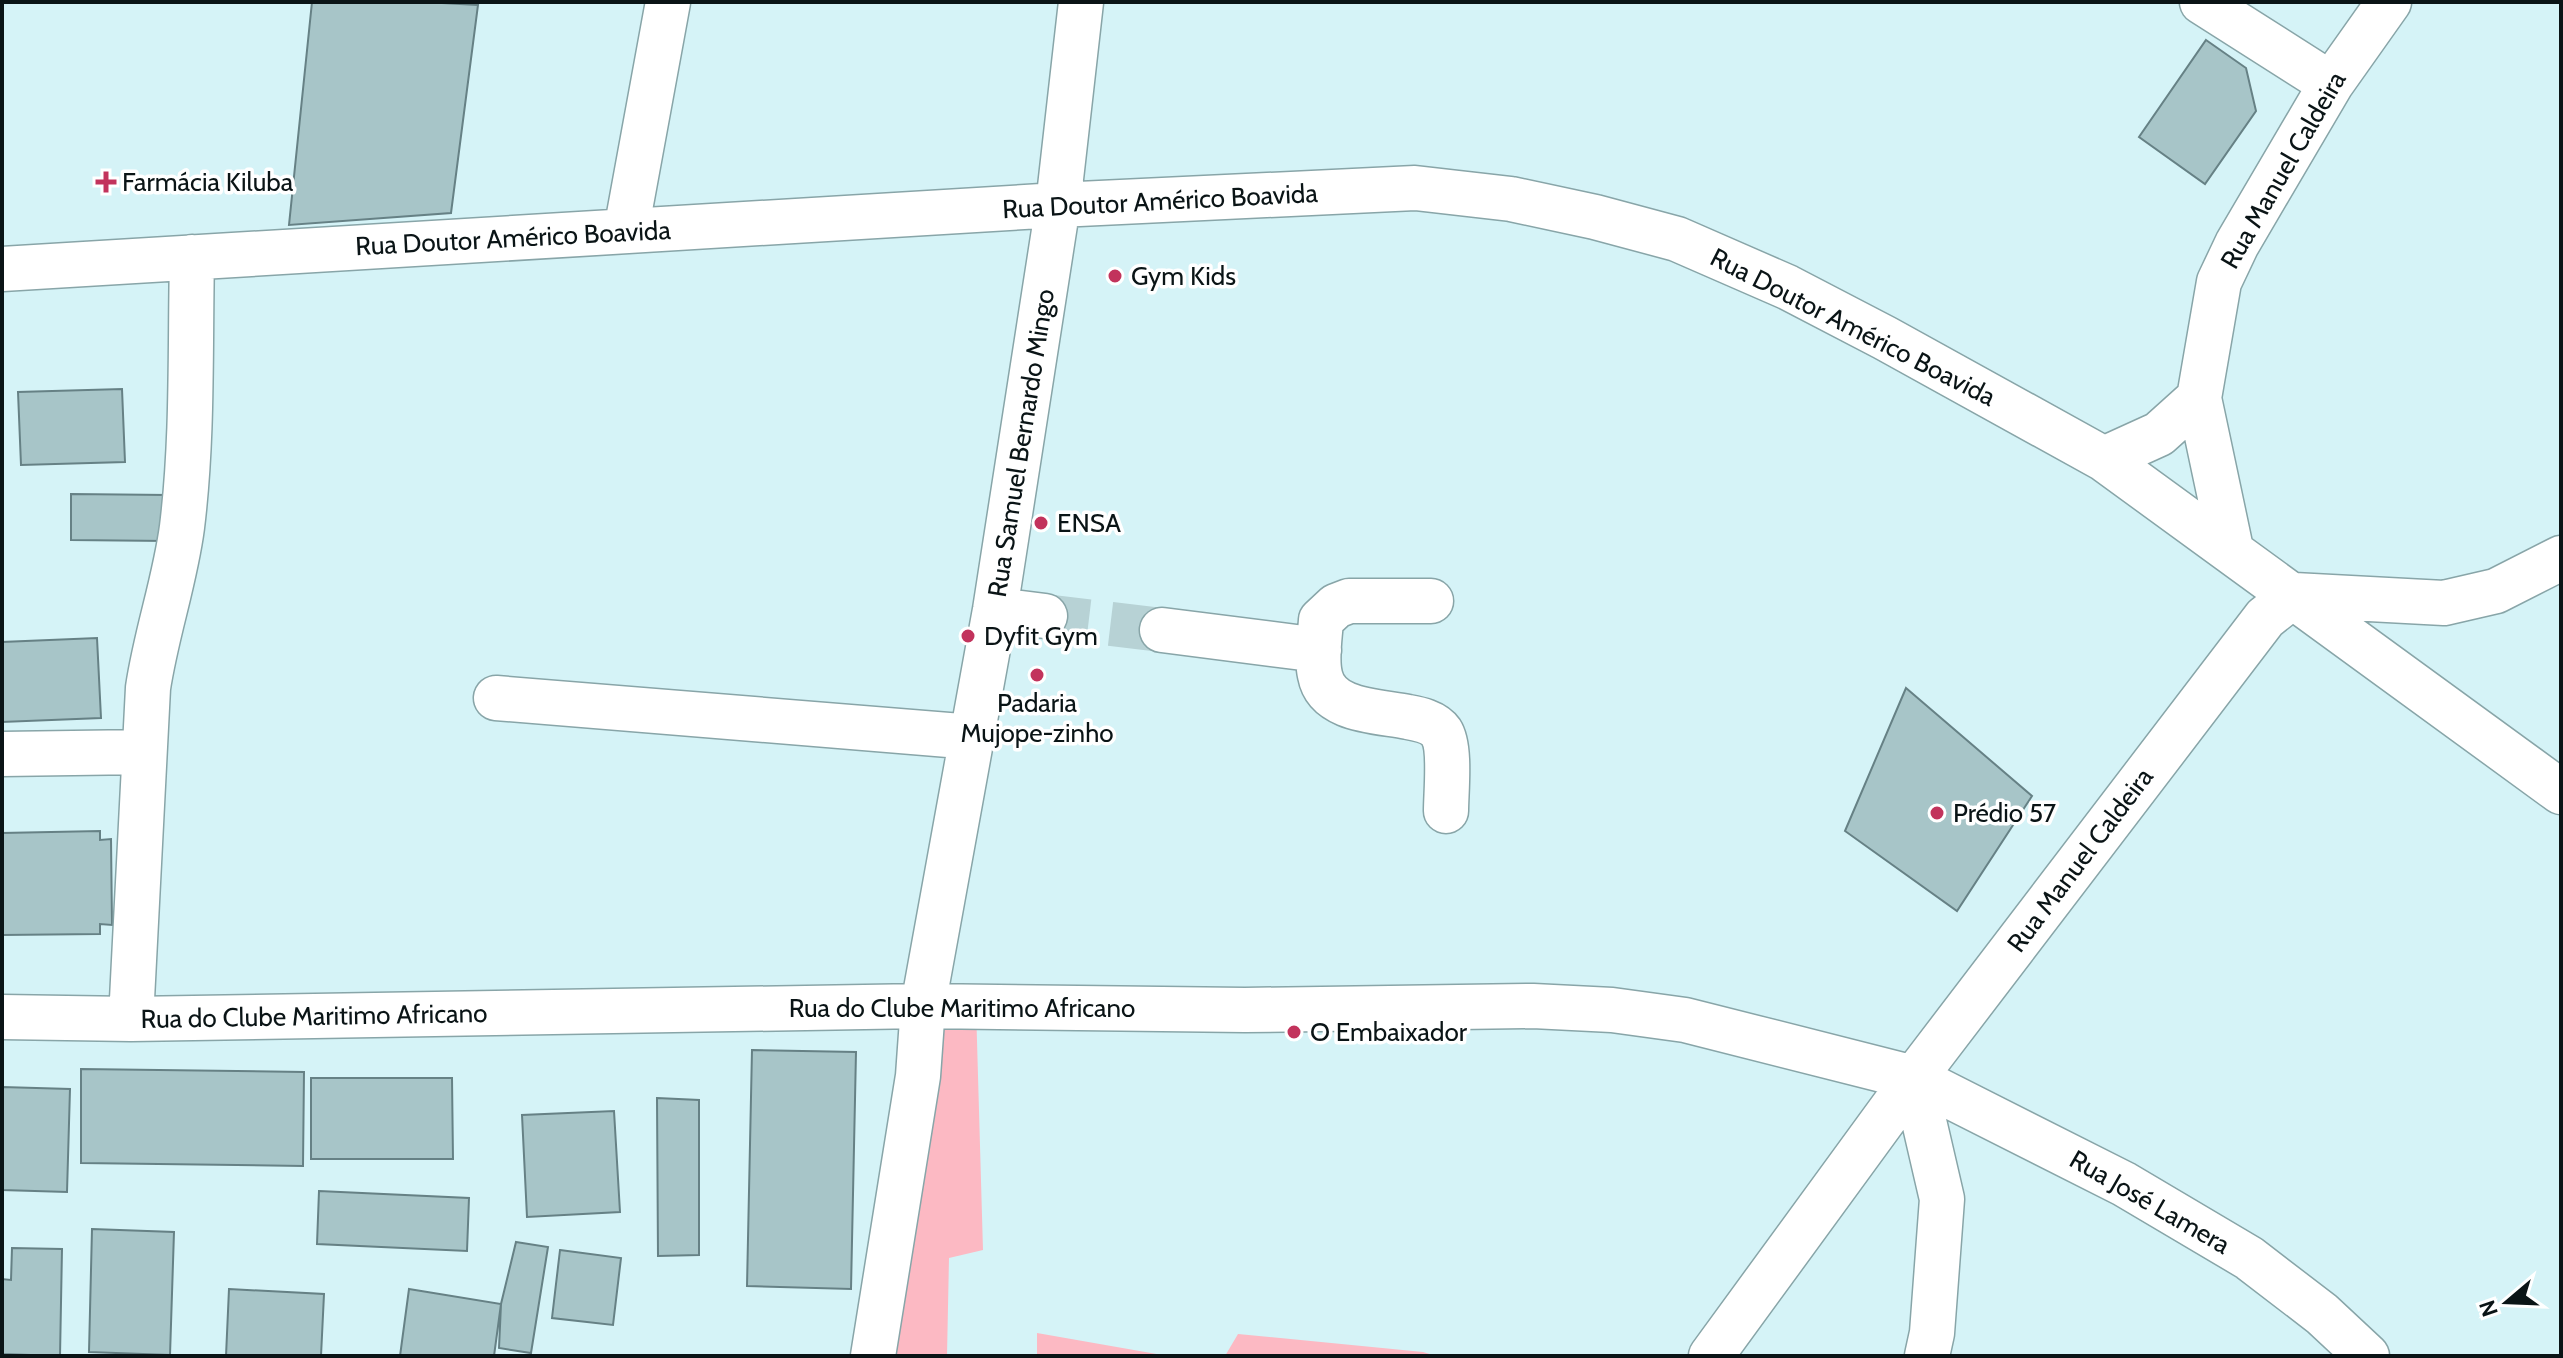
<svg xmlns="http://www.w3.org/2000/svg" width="2563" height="1358" font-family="Cabin,sans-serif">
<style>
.green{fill:#fcb9c3}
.building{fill:#a7c5c8;stroke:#668185;stroke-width:2}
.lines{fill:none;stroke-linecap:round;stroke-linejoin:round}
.minor-tunnel{stroke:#b7d2d5;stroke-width:44;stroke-dasharray:44 22;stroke-linecap:butt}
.minor-casing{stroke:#88a5a8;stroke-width:47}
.minor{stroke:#fff;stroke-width:44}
.poi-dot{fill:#c2335c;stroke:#fff;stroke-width:3}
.labels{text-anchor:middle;stroke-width:7;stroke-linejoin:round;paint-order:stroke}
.street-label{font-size:26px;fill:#0a1416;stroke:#fff}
.poi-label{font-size:26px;fill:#0a1416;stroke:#fff;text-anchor:start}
</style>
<rect width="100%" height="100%" fill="#d5f3f7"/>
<path class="green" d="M 923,1006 L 976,1006 L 983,1250 L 949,1258 L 947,1356 L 873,1356 Z
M 1037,1333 L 1168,1356 L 1037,1356 Z
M 1238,1334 L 1423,1352 L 1436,1356 L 1225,1356 Z"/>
<path class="building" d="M 312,2 L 424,2 L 478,5 L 451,213 L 289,225 Z
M 2206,40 L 2246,68 L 2256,111 L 2205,184 L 2139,137 Z
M 122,389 L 125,462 L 21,465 L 18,392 Z
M 71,494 L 168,495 L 167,541 L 71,540 Z
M 97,638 L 101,718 L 2,722 L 2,642 Z
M 1906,688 L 2032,796 L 1957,911 L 1845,831 Z
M 100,831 L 100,840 L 111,839 L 112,925 L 100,924 L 100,934 L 2,935 L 2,833 Z
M 752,1050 L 856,1052 L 851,1289 L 747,1286 Z
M 81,1069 L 304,1072 L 303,1166 L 81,1163 Z
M 311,1078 L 452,1078 L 453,1159 L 311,1159 Z
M 2,1087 L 70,1089 L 67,1192 L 2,1190 Z
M 657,1098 L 699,1100 L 699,1255 L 658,1256 Z
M 614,1111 L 620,1212 L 527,1217 L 522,1115 Z
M 319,1191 L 469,1198 L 467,1251 L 317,1244 Z
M 92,1229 L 174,1232 L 170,1355 L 89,1352 Z
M 516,1242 L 548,1247 L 531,1353 L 499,1348 L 501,1304 Z
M 12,1248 L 62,1249 L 60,1356 L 2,1354 L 2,1279 L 11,1280 Z
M 560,1250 L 621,1258 L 613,1325 L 552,1318 Z
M 229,1289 L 324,1294 L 321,1356 L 226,1356 Z
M 409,1289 L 501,1304 L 494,1356 L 400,1356 Z"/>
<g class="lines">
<path class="minor-tunnel" d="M 1045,616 L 1162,630"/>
<defs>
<path id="minor" d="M 2202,2 L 2331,84
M 626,231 L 668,2
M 2,269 L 1058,205 L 1415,188 L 1511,199 L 1595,217 L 1677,239 L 1787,287 L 1885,338 L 2104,459 L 2561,792
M 2104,459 L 2159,434 L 2199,398
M 2231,549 L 2199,398 L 2219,282 L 2237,244 L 2331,84 L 2389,2
M 1431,601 L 1349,601 L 1336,606 L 1321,620 C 1320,637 1316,658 1320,675 C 1327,712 1379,711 1408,717 C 1419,719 1434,722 1441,732 C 1451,747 1446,792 1446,811
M 995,610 L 1045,616
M 1162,630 L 1319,650
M 496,698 L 973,737
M 2,754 L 144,752
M 2,1017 L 131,1019 L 923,1006 L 1245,1010 L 1533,1006 L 1612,1010 L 1685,1020 L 1914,1078 L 2124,1184 L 2249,1258 L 2322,1314 L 2367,1356
M 131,1019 L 148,688 C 156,634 175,581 182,527 C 193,438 190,347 192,257
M 1914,1078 L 1942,1199 L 1932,1333 L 1927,1356
M 873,1356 L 918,1076 L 923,1006 L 995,610 L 1058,205 L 1081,2
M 1711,1356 L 1914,1078 L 2265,618 L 2294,595 L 2444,603 L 2496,591 L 2561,558"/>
</defs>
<use href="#minor" class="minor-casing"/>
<use href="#minor" class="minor"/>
</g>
<g class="poi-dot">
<path d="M102 170h8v8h8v8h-8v8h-8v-8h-8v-8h8z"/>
<circle cx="1115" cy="276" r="8"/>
<circle cx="1041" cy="523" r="8"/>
<circle cx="968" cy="636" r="8"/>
<circle cx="1037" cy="675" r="8"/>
<circle cx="1937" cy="813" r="8"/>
<circle cx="1294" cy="1032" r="8"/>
</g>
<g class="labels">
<g class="street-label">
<text transform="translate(2283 170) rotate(-60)" y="9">Rua Manuel Caldeira</text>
<text transform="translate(1160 201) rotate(-3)" y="9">Rua Doutor Américo Boavida</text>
<text transform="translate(513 238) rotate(-3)" y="9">Rua Doutor Américo Boavida</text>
<text transform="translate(1853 327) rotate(27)" y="9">Rua Doutor Américo Boavida</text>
<text transform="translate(1021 443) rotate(-81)" y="9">Rua Samuel Bernardo Mingo</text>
<text transform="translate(2080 860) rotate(-53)" y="9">Rua Manuel Caldeira</text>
<text x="962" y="1017">Rua do Clube Maritimo Africano</text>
<text transform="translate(314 1016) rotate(-1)" y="9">Rua do Clube Maritimo Africano</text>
<text transform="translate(2150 1202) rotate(30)" y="9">Rua José Lamera</text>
</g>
<g class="poi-label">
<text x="122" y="191">Farmácia Kiluba</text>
<text x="1131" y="285">Gym Kids</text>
<text x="1057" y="532">ENSA</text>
<text x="984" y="645">Dyfit Gym</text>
<text x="1037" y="712" text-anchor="middle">Padaria<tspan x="1037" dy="30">Mujope-zinho</tspan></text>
<text x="1953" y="822">Prédio 57</text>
<text x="1310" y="1041">O Embaixador</text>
</g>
</g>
<rect width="2563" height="1358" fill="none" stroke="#0a1416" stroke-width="8"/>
<g transform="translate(2507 1302) rotate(251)" stroke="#ffffff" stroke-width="6" paint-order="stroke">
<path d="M0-6L14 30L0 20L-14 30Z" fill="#0a1416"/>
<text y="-12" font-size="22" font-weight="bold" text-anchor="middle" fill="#0a1416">N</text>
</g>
</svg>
